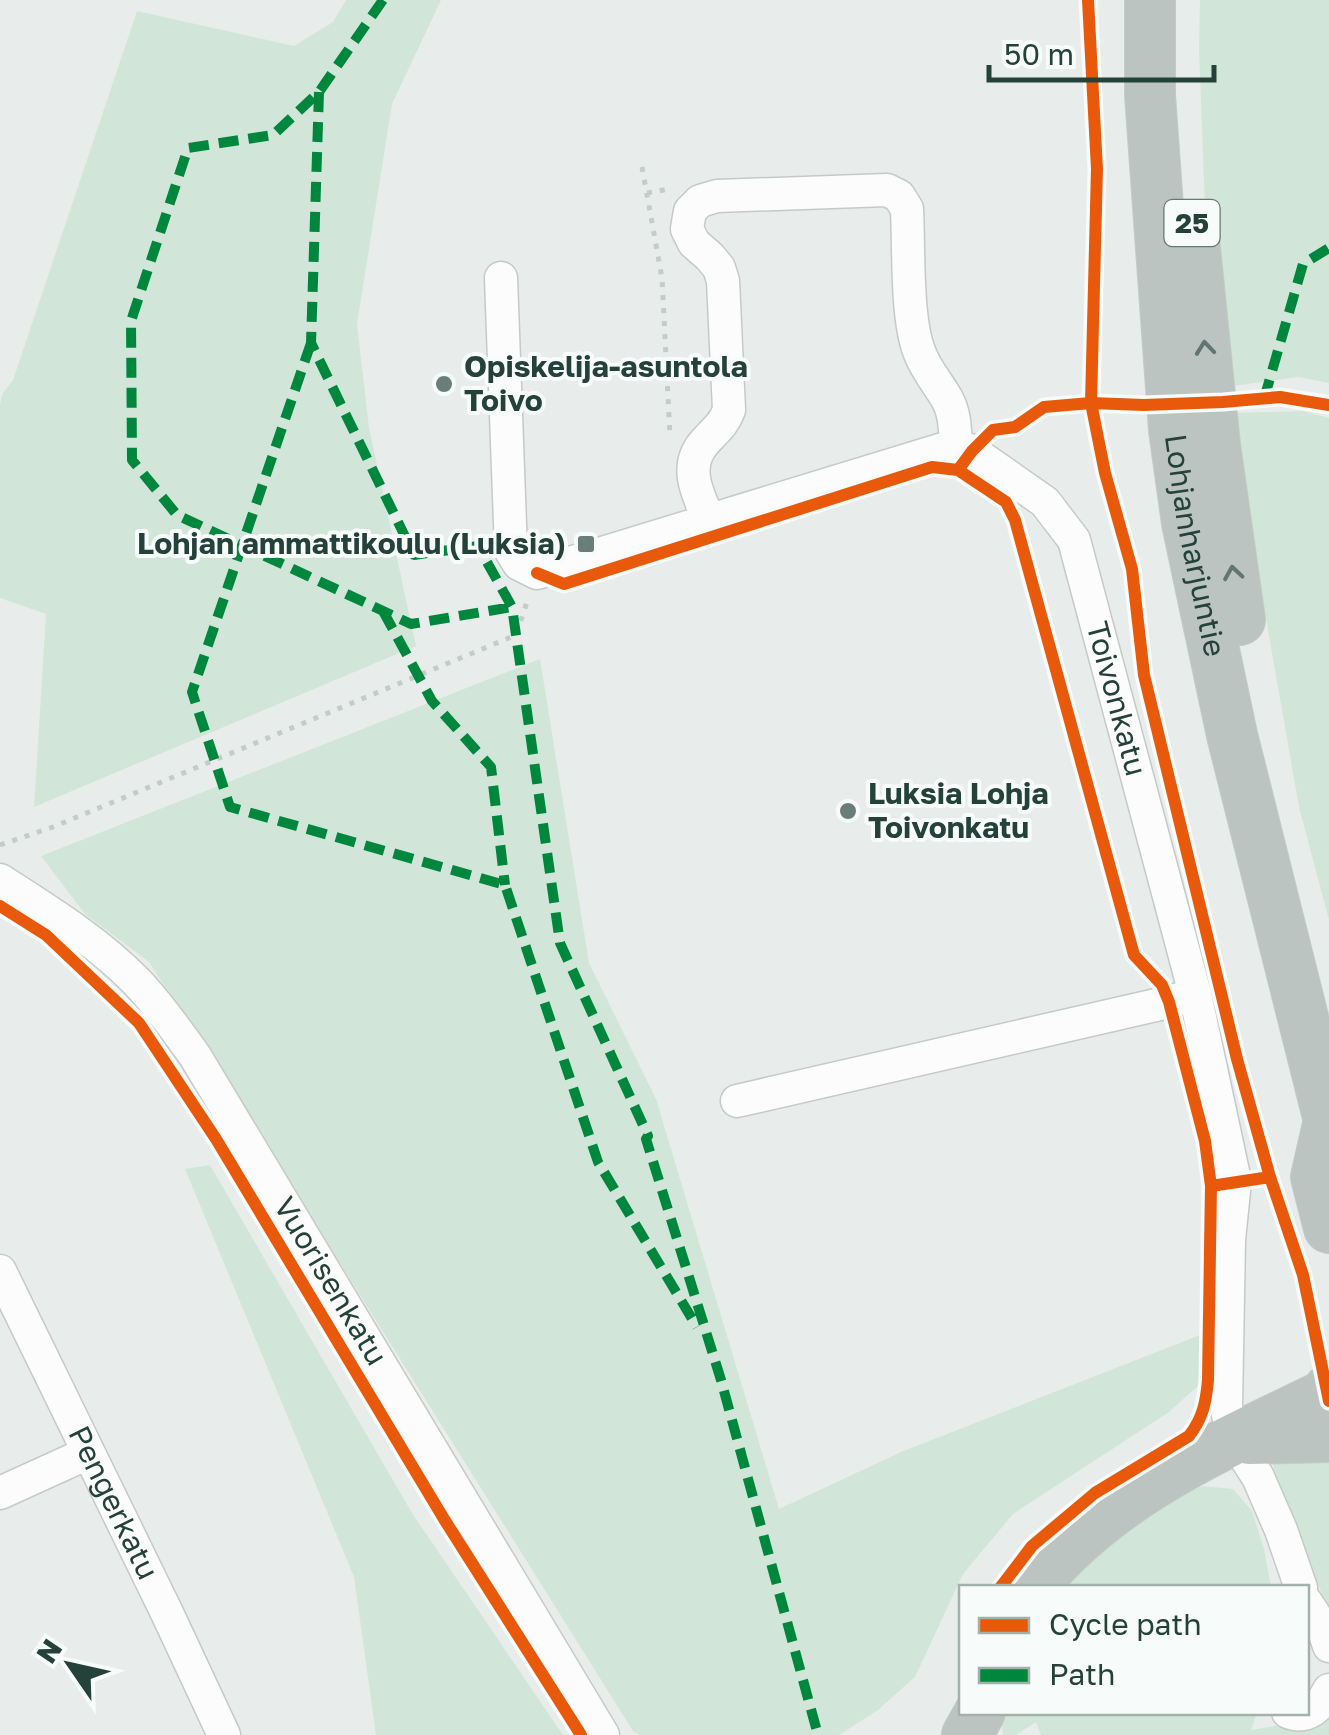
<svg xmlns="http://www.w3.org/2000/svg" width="1329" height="1735" font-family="'Golos Text',sans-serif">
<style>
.green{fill:#d1e6d8}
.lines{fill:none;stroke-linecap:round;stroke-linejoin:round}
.minor-casing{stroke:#c5cac8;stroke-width:35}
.highway-casing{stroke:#c3ccc9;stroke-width:52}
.path{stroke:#c3ccca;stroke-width:5;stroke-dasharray:5 8;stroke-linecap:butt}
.minor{stroke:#fcfcfc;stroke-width:32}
.highway{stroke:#bcc4c2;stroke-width:50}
.quiet{stroke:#00873e;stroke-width:10;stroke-dasharray:20 10;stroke-linecap:butt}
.cycleway-casing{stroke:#f7fbf9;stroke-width:19}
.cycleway{stroke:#e8590c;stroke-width:12}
.oneway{stroke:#617670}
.poi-dot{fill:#697e78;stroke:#f7fbf9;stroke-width:4}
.labels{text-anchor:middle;stroke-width:8;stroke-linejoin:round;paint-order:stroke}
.shield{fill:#f7fbf9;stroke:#637a73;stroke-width:2.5}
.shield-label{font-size:28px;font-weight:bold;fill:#24423a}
.poi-label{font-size:30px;font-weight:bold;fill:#24423a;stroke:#f7fbf9;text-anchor:start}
.street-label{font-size:30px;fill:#24423a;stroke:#f7fbf9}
</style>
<rect width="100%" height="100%" fill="#e8edeb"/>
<path class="green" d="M 346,0 L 441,0 L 392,104 L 357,324 L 369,428 L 416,646 L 34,807 L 46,614 L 0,598 L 0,405 L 2,394 L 13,380 L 137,11 L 294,46 L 333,22 Z
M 1200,0 L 1329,0 L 1329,383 L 1298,377 L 1226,387 L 1205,210 L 1199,49 Z
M 1303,411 L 1329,418 L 1329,920 L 1299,807 L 1230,413 Z
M 540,659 L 589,963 L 656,1099 L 779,1509 L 901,1452 L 1200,1335 L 1199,1385 L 1169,1412 L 1013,1514 L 963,1574 L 915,1677 L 878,1710 L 839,1735 L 640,1735 L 633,1731 L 298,1196 L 149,962 L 85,914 L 41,856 Z
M 210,1165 L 412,1513 L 563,1735 L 376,1735 L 354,1577 L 185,1169 Z
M 1279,1452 L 1329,1453 L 1329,1620 L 1319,1586 L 1306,1568 L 1273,1465 Z
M 1203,1486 L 1233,1489 L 1252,1511 L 1264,1549 L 1271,1587 L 1059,1588 L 1090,1551 L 1175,1497 Z
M 1000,1713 L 1257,1713 L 1251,1730 L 1329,1717 L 1329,1735 L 1041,1735 L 1036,1722 L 1016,1735 L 1003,1735 Z"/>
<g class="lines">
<defs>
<g id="minor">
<path id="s1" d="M 501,278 L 511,551 L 519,564 L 537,573 L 956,445 L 972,451 L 1045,502 L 1074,540 L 1195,994 L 1235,1181 L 1229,1240 L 1226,1407 L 1234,1440 L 1258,1477 L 1281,1530 L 1301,1588"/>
<path d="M 709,520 C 698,495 683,467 704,443 C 714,431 723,426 729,410 L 723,281 L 719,268 L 710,257 L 694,243 L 687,229 L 690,211 L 700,201 L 717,196 L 887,190 L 899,196 L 907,209 C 909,247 906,317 919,351 C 925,369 938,383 947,399 C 955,413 955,430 956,445"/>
<path id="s2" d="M 0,880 C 48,911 97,941 137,982 C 159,1005 177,1031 195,1056 L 603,1735"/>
<path d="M 737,1101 L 1169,1002 L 1195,994"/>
<path id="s3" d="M 0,1271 L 167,1613 L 224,1735"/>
<path d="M 0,1493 L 88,1453"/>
<path d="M 1306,1602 L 1323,1628 L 1329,1646"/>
<path d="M 1288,1712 C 1307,1720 1321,1706 1329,1690"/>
</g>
<g id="highway">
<path id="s4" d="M 1150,0 L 1150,95 L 1174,430 L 1187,523 L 1232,735 L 1329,1121"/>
<path d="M 1193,228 L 1215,445 L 1240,620"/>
<path d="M 1329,1120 L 1316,1177 L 1329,1228"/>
<path d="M 1249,1439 L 1329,1437"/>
<path d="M 1032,1588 C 1110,1492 1218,1447 1327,1394 L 1329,1389"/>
<path d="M 967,1735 L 980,1712"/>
</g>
</defs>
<use href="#minor" class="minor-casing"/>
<use href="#highway" class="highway-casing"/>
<path class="path" d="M 642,167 L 662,278 L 670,437
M 647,193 L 669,189
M 0,845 L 53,827 L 516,635 L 527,602"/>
<use href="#minor" class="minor"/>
<use href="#highway" class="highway"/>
<path class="quiet" d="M 383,0 L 319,92 L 273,135 L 188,148 L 131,321 L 132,460 L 177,515 L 411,624 L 512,607
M 319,92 L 311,343 L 414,555 L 478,546 L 512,607 L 560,943 L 648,1136 L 646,1139 L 721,1380 L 818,1735
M 311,343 L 192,692 L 230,807 L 505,885 L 598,1162 L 697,1327
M 1264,399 L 1303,264 L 1329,248
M 383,611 L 432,701 L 491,767 L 505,885"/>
<defs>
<path id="cycleway" d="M 1088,0 L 1097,169 L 1091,403 L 1105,473 L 1132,569 L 1144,675 L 1237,1059 L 1270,1177 L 1303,1275 L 1329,1401
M 537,573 L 564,584 L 932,467 L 958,470
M 0,906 L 46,935 L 139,1023 L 216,1139 L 444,1519 L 581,1735
M 1211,1186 L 1205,1141 L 1169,1002 L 1162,985 L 1134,955 L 1015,520 L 1006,502 L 958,470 L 972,451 L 993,430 L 1015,427 L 1044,407 L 1091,403 L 1144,405 L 1223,402 L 1280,397 L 1329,405
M 1000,1588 L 1032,1546 L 1095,1493 L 1189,1436 C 1203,1418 1206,1402 1208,1380 L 1211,1186 L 1270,1177"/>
</defs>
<use href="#cycleway" class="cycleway-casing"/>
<use href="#cycleway" class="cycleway"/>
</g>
<defs><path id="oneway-chevron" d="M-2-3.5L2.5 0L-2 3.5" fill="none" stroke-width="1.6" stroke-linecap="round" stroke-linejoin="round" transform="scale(2.5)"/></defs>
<g class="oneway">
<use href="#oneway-chevron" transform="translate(1205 348) rotate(-96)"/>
<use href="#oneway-chevron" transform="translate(1233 573) rotate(-99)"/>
</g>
<g class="poi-dot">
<circle cx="444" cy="384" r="10"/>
<rect x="576" y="534" width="20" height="20" rx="5"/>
<circle cx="848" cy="811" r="10"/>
</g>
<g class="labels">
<rect class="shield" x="1164.5" y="200" width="55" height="46" rx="8"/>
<g class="shield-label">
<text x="1192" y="233">25</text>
</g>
<g class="poi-label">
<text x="464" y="377">Opiskelija-asuntola<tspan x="464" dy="34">Toivo</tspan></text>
<text x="566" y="554" text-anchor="end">Lohjan ammattikoulu (Luksia)</text>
<text x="868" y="804">Luksia Lohja<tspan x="868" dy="34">Toivonkatu</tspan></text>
</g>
<g class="street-label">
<text dy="10" stroke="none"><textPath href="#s4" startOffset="548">Lohjanharjuntie</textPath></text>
<text dy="10" stroke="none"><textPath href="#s1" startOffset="1065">Toivonkatu</textPath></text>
<text dy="10" stroke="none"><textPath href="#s2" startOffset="528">Vuorisenkatu</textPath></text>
<text dy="10" stroke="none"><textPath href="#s3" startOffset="258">Pengerkatu</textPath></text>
</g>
</g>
<rect x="959" y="1585" width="350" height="130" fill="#f7fbf9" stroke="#a3b1ad" stroke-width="2.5"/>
<rect x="979" y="1618" width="50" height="15" fill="#e8590c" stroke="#a3b1ad" stroke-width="2.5"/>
<text x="1049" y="1635" font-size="30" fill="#24423a">Cycle path</text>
<rect x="979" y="1668" width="50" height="15" fill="#00873e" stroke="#a3b1ad" stroke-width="2.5"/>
<text x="1049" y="1685" font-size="30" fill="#24423a">Path</text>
<g transform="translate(70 1665) rotate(304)" stroke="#f7fbf9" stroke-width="8" paint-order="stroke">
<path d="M0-8L18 38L0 25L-18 38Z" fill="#24423a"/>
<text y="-15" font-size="28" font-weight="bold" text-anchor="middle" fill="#24423a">N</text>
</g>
<path d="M989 65v15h225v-15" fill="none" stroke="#24423a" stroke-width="5"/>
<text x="1004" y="65" font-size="30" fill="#24423a" stroke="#f7fbf9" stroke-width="8" paint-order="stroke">50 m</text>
</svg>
